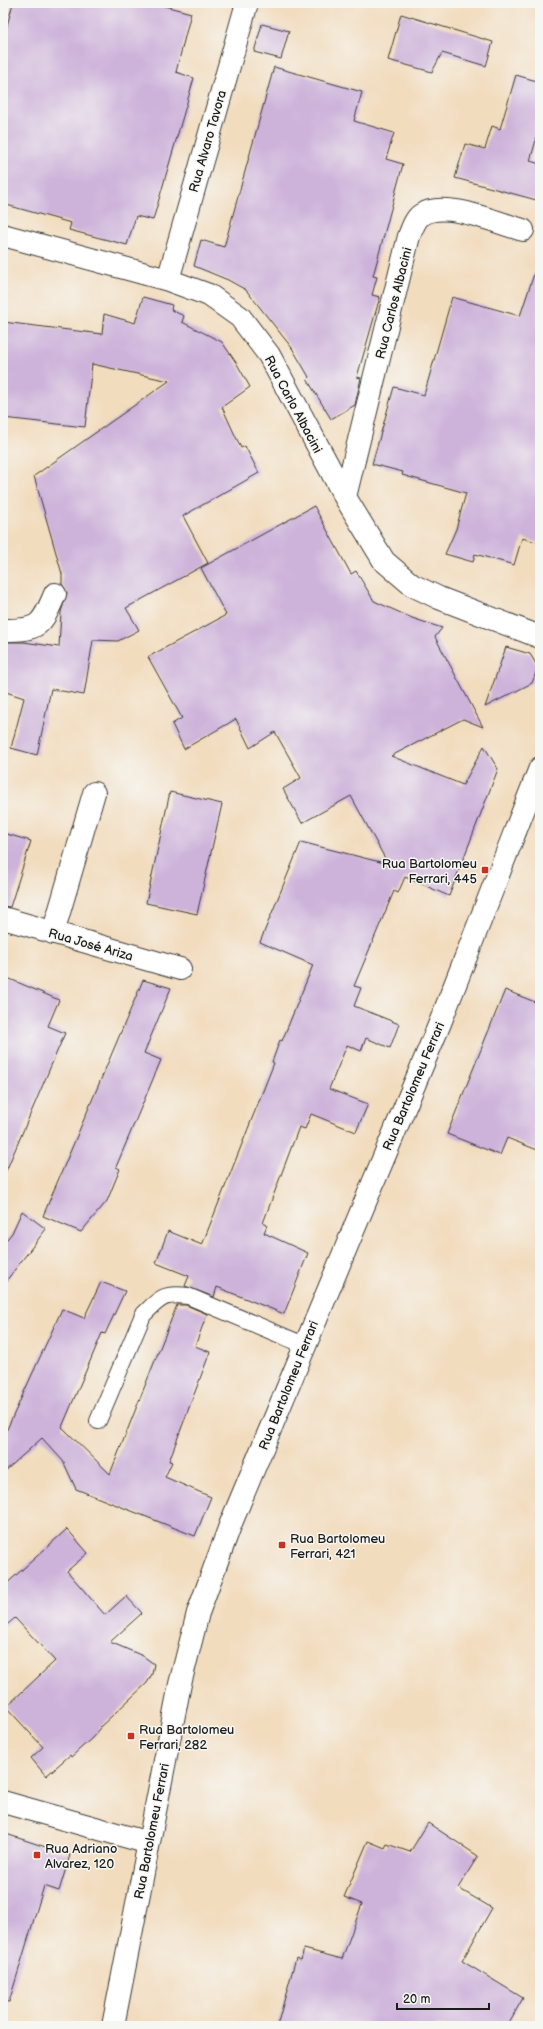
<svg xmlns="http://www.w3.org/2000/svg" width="543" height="2029" font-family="'Balsamiq Sans',sans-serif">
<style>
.building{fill:#cdb2da}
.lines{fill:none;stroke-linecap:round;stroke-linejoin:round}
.lane-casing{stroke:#3c3934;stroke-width:18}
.street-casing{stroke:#3c3934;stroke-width:24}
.lane{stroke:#fff;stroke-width:16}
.street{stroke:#fff;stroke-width:22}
.poi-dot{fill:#c8321e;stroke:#f6f6f2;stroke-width:1.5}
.labels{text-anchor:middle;stroke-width:3;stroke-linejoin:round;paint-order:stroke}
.street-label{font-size:13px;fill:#1c1c1c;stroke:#f6f6f2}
.poi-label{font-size:13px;fill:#1c1c1c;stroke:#f6f6f2;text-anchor:start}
</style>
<rect width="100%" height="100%" fill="#f6f6f2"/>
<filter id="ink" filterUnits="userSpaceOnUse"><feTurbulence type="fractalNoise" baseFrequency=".025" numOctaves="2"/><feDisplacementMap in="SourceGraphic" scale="8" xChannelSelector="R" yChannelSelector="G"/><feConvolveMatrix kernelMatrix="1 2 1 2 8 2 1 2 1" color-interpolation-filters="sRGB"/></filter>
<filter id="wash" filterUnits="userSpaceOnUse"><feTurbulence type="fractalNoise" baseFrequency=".012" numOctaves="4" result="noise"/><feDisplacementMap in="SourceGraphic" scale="16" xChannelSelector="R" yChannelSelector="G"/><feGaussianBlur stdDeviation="0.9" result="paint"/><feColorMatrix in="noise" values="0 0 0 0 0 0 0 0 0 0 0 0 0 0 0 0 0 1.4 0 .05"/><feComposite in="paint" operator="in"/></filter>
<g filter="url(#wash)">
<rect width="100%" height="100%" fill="#f2dcbe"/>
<g id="blocks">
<path class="building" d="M 13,3 L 153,3 L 191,13 L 176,72 L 194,78 L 153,220 L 136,216 L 127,245 L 69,230 L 71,223 L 3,204 L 3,41 Z
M 401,14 L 493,42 L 486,66 L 442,53 L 432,72 L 388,60 Z
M 262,24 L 289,31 L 281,59 L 254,52 Z
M 274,67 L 362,92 L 354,121 L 394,133 L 386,159 L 403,164 L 373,276 L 377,277 L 372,295 L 380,297 L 357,377 L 361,378 L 355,405 L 331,419 L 307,379 L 309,377 L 292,348 L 246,290 L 228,280 L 194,266 L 201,240 L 224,247 Z
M 516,75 L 540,82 L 540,126 L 530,161 L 540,164 L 540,201 L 455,178 L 465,144 L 485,149 L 492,126 L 500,129 Z
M 535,271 L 540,272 L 540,543 L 522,538 L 514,565 L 475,554 L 473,562 L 445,554 L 456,529 L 466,493 L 402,475 L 403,472 L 372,464 L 394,387 L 424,395 L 452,297 L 520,316 Z
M 143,297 L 172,305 L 171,310 L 184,316 L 182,322 L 222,342 L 237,364 L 250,387 L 222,407 L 241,448 L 245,446 L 259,473 L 183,516 L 208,563 L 126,608 L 139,630 L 118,641 L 93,640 L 84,695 L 51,689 L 37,755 L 11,748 L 24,698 L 3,691 L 3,642 L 23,642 L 59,647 L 61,612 L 67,593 L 62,584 L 62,574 L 34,476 L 169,381 L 92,364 L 85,427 L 3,418 L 3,322 L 102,334 L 104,314 L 135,323 Z
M 314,506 L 351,574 L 356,571 L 374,601 L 412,618 L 442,628 L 435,637 L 483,727 L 463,719 L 391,756 L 463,785 L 484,746 L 498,769 L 449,896 L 405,877 L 398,893 L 394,891 L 354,986 L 361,988 L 354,1006 L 399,1024 L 390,1048 L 366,1038 L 361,1051 L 347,1045 L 329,1089 L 368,1104 L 356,1132 L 311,1114 L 305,1129 L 299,1127 L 263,1223 L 267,1225 L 264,1233 L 308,1253 L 284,1314 L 217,1287 L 214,1297 L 185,1286 L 189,1276 L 156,1263 L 168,1231 L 202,1245 L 274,1063 L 272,1062 L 280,1040 L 282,1041 L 313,965 L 260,942 L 301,842 L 388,864 L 351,796 L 302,823 L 283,789 L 301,778 L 275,732 L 250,748 L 236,719 L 184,749 L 172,724 L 182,718 L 148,657 L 226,615 L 201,568 Z
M 506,647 L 530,654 L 538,667 L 532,683 L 485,707 Z
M 170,792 L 222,804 L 197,914 L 146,903 Z
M 3,833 L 31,841 L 10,907 L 3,906 Z
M 3,976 L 59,1000 L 48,1026 L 65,1033 L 3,1178 Z
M 143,980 L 171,988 L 144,1053 L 161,1060 L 116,1167 L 120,1169 L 107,1201 L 81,1232 L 43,1216 Z
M 505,990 L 540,1004 L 540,1151 L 507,1138 L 500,1155 L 447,1134 Z
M 22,1211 L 46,1229 L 3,1285 L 3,1244 L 12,1233 Z
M 101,1282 L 125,1291 L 105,1334 L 102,1333 L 62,1427 L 110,1474 L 177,1305 L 186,1305 L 207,1314 L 195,1346 L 210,1352 L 169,1461 L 172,1462 L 165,1477 L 211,1497 L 195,1536 L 76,1489 L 63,1461 L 42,1438 L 3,1473 L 3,1438 L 62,1309 L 84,1318 Z
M 67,1529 L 88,1553 L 67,1571 L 105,1615 L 126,1596 L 142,1613 L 110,1642 L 143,1656 L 154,1664 L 152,1674 L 147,1683 L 100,1727 L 101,1728 L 92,1738 L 71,1757 L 70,1755 L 46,1776 L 31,1758 L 43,1747 L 6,1707 L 55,1661 L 15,1618 L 3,1628 L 3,1587 Z
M 428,1823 L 478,1856 L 458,1888 L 492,1908 L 462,1961 L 523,1998 L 507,2026 L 277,2026 L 296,1958 L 301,1960 L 304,1949 L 342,1959 L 362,1904 L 344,1897 L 368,1841 L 385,1848 L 387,1844 L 410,1852 Z
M 3,1833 L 70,1855 L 59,1891 L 44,1886 L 9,2002 L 3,2001 Z"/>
</g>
</g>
<g filter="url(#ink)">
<use href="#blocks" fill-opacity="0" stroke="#3c3934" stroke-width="1"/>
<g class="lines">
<defs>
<path id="lane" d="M 98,1421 L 143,1315 C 160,1298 163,1293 188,1296 L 304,1345"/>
<path id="street" d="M 3,235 L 168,280 L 209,295 L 240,317 L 269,355 L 345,497 L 384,561 L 412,585 L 439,598 L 540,637
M 168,280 L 247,3
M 345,497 L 409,236 C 412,229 415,219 421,215 C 444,199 497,223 523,230
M 3,630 C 39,630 41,627 55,594
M 3,918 L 180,969
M 53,933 L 94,793
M 3,1802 L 149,1843
M 113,2026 L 180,1684 L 198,1613 L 231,1523 L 440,1023 L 540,768"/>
</defs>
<use href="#lane" class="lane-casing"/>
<use href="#street" class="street-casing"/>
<use href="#lane" class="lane"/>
<use href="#street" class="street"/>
</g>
</g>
<g class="poi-dot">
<rect x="481" y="866" width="8" height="8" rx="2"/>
<rect x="278" y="1541" width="8" height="8" rx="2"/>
<rect x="127" y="1732" width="8" height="8" rx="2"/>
<rect x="33" y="1851" width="8" height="8" rx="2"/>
</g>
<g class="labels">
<g class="street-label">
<text transform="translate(207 141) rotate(-74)" y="5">Rua Alvaro Tavora</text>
<text transform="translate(393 303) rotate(-76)" y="5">Rua Carlos Albacini</text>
<text transform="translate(294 404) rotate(62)" y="5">Rua Carlo Albacini</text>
<text transform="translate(91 944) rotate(16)" y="5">Rua José Ariza</text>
<text transform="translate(413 1086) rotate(-67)" y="5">Rua Bartolomeu Ferrari</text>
<text transform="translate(288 1385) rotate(-68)" y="5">Rua Bartolomeu Ferrari</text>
<text transform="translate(151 1831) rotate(-79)" y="5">Rua Bartolomeu Ferrari</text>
</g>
<g class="poi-label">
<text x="477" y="868" text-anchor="end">Rua Bartolomeu<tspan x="477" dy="15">Ferrari, 445</tspan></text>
<text x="290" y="1543">Rua Bartolomeu<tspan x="290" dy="15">Ferrari, 421</tspan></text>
<text x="139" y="1734">Rua Bartolomeu<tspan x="139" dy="15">Ferrari, 282</tspan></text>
<text x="45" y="1853">Rua Adriano<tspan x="45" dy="15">Alvarez, 120</tspan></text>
</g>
</g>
<rect width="543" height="2029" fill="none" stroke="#f6f6f2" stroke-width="16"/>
<path d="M397 2003v6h92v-6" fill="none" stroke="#1c1c1c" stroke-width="2"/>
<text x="403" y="2003" font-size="12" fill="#1c1c1c" stroke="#f6f6f2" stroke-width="3" paint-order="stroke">20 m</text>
</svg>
